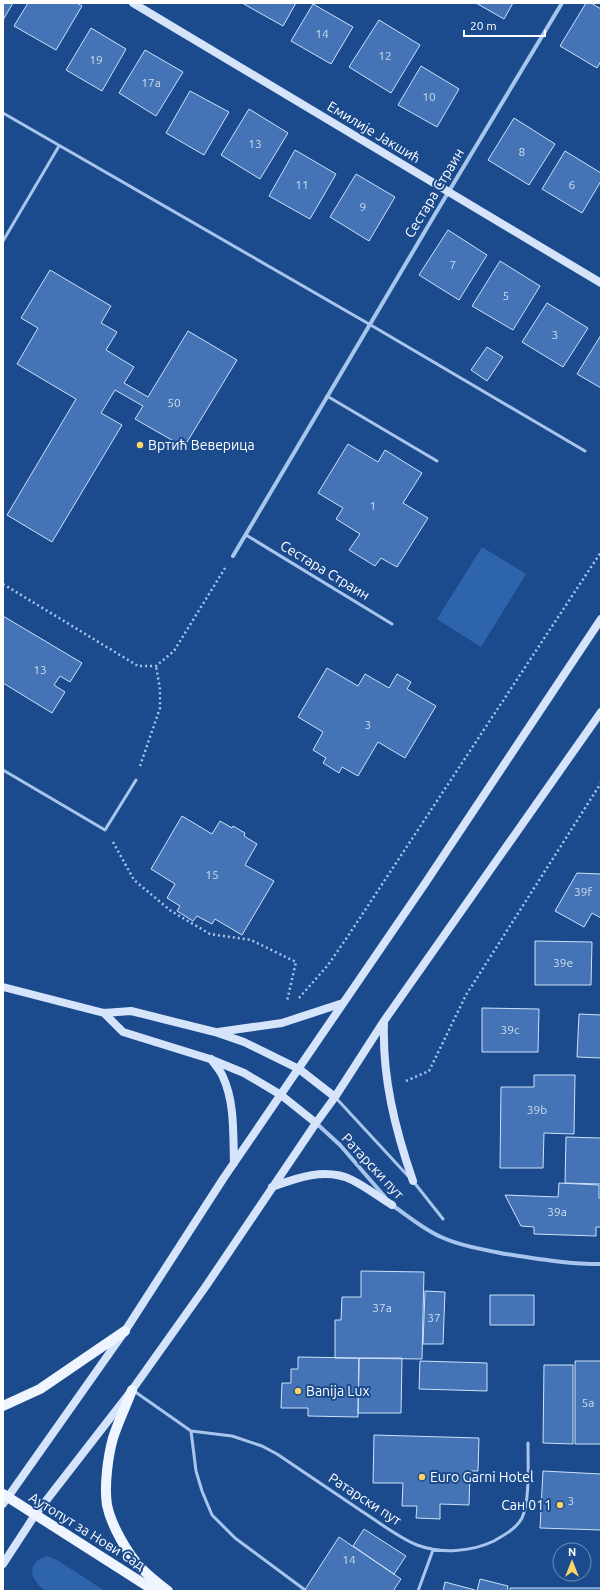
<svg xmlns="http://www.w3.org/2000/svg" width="604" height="1594" font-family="Ubuntu,sans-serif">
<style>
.green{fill:#2e64ab}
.building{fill:#4474b5;stroke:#cee1fa}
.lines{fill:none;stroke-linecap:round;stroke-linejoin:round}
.path{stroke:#a8c6ed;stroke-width:2.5;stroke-dasharray:2 3;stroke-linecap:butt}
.lane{stroke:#a8c6ed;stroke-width:3}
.street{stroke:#a8c6ed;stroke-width:4}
.secondary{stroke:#d5e4fa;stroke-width:8}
.primary{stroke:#eff5ff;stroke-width:10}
.poi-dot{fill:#fed565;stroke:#1b4b8d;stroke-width:1.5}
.labels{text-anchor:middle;stroke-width:4;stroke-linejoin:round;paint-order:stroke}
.number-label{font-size:12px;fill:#d0dcec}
.street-label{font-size:14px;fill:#fff;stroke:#1b4b8d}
.poi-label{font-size:14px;fill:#fff;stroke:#1b4b8d;text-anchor:start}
</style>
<rect width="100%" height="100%" fill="#1b4b8d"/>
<path class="green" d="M 482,547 L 526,574 L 481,647 L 437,619 Z
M 47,1556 L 57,1560 L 105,1591 L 46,1591 C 30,1580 25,1563 47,1556 Z"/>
<path class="building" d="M 3,3 L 13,3 L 3,20 Z
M 28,3 L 77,3 L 82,6 L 56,50 L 14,26 Z
M 242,3 L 296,3 L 283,26 Z
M 476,3 L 513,3 L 504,19 Z
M 586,3 L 591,3 L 601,9 L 601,61 L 597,68 L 560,46 Z
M 313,4 L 353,27 L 331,64 L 291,41 Z
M 379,20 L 420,45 L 391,93 L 349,67 Z
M 91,28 L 126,49 L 102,91 L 66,70 Z
M 145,50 L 183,72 L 156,116 L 119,93 Z
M 421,66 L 459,89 L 437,127 L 398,105 Z
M 190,91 L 229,112 L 204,155 L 166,133 Z
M 249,109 L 288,133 L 260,179 L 221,155 Z
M 514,118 L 555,144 L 529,185 L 488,160 Z
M 295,150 L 336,174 L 310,219 L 269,196 Z
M 565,151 L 601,173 L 601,181 L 582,213 L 542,189 Z
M 356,174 L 395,197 L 369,241 L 330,217 Z
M 448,230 L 487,255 L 459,300 L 419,275 Z
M 500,261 L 540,286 L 513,330 L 472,306 Z
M 50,270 L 111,306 L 101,323 L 117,332 L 106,350 L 134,367 L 124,383 L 148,397 L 188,331 L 237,360 L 184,447 L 135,419 L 143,406 L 115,390 L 101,413 L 122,425 L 52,542 L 7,515 L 76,399 L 17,364 L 38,328 L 21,318 Z
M 547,303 L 588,328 L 563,367 L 522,342 Z
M 601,335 L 601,388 L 577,374 Z
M 487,347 L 503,357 L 487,381 L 471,370 Z
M 348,444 L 378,462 L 385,450 L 422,473 L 403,503 L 428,518 L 397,567 L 381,558 L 375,566 L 349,550 L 360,534 L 336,519 L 343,508 L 318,493 Z
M 3,616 L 82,663 L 70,682 L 60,676 L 54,685 L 65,692 L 52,713 L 3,683 Z
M 327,668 L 358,686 L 365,674 L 389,688 L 397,674 L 411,682 L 407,689 L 436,706 L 405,758 L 378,742 L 358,776 L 342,767 L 339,773 L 323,763 L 326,758 L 313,750 L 323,732 L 298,717 Z
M 182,816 L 212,834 L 220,821 L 232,828 L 233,826 L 245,833 L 244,836 L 257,844 L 245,865 L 274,881 L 242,935 L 215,919 L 212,924 L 197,916 L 193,921 L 177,911 L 180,906 L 167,898 L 175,884 L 151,869 Z
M 577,873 L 601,874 L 601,918 L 592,913 L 584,927 L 555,911 Z
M 535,941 L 592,942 L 591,985 L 535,985 Z
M 482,1008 L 539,1009 L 538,1052 L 482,1052 Z
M 579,1014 L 601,1015 L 601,1058 L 577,1057 Z
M 534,1075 L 575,1075 L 574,1134 L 544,1133 L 543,1168 L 500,1168 L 501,1087 L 534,1087 Z
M 566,1137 L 601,1138 L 601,1184 L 565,1183 Z
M 559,1183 L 599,1185 L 599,1198 L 601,1198 L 601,1227 L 596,1227 L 596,1236 L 534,1234 L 534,1227 L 521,1226 L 505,1195 L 558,1197 Z
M 361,1271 L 424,1272 L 422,1359 L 335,1358 L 335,1320 L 341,1320 L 342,1297 L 361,1297 Z
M 425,1291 L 445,1292 L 443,1344 L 423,1344 Z
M 490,1295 L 534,1295 L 534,1325 L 490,1325 Z
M 298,1357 L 359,1358 L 358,1417 L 308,1416 L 308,1408 L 281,1408 L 282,1383 L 291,1383 L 291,1369 L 298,1369 Z
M 359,1358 L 402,1358 L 401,1413 L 358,1413 Z
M 420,1361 L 487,1363 L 487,1391 L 419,1389 Z
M 575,1361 L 601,1361 L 601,1444 L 575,1444 Z
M 544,1365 L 573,1365 L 573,1444 L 543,1443 Z
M 374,1435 L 479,1438 L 478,1471 L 470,1471 L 469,1505 L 440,1504 L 440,1519 L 416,1518 L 417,1506 L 402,1506 L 403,1483 L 373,1483 Z
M 543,1471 L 601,1474 L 601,1530 L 540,1528 Z
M 364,1529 L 406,1556 L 394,1574 L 353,1546 Z
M 339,1537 L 401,1579 L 393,1591 L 304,1591 Z
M 480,1579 L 508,1586 L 507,1591 L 477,1591 Z
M 445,1582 L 475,1590 L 475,1591 L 443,1591 Z
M 510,1588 L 601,1588 L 601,1591 L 510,1591 Z"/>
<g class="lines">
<path class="path" d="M 3,584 L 138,666 L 156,666 L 174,651 L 225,568
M 140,766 L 160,708 L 160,689 L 156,666
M 113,842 L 134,880 L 171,911 L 210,934 L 251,940 L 296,962 L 287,1001
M 299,998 L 328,965 L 348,936 L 601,552
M 406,1081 L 429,1071 L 466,995 L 601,783"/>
<path class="lane" d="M 3,113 L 369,324 L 585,451
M 3,241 L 59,146
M 327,396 L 437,461
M 246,535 L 392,624
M 3,770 L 105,830 L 136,780
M 336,1098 L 408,1176
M 413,1181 L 443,1219
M 134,1391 L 191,1431 L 232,1436 L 262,1446 L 277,1454 C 304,1472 332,1491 360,1510 C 377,1521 399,1538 417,1545 C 441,1554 471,1552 494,1541 C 504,1535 516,1529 522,1518 C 530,1501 528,1463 528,1443
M 191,1431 L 196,1471 L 202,1491 L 212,1515 L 235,1538 L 305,1590
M 418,1591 L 433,1550"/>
<path class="street" d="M 233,556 L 434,216 L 562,3
M 316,1123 L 340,1145 L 385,1197
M 392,1205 C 408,1216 423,1229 441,1237 C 461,1246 485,1250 506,1254 C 539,1259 568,1264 601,1264"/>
<path class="secondary" d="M 133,3 L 601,283
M 3,987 L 104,1013 L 131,1011 L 215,1032 L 244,1042 L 299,1069 L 335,1097
M 104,1013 L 123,1032 L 210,1059 L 244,1073 L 281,1095 L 316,1123
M 384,1022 C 382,1077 395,1129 413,1181
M 218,1032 L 282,1023 L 343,1003
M 211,1059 C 215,1065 221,1071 223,1077 C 235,1103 233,1135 234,1163
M 272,1187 C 296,1178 326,1167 352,1180 C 366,1187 379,1197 392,1205
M 3,1504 L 125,1331 L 223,1179 L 424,885 L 601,619
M 3,1564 L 35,1515 L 132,1390 L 206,1286 L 316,1123 L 335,1097 L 384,1021 L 601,712"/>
<path class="primary" d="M 132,1390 C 126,1406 118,1422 113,1438 C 108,1456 104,1486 107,1505 C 111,1525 128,1555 142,1569 C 150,1577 159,1584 168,1591
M 3,1406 L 40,1389 L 125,1331
M 3,1494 L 155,1591"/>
</g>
<g class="poi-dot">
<circle cx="140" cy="445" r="4"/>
<circle cx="298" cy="1391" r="4"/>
<circle cx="422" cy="1477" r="4"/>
<circle cx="560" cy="1505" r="4"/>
</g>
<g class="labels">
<g class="number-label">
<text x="322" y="38">14</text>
<text x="385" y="60">12</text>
<text x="96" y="64">19</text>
<text x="151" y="87">17a</text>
<text x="429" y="101">10</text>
<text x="255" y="148">13</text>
<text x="522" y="156">8</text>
<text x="302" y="189">11</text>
<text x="572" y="189">6</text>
<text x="363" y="211">9</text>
<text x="453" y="269">7</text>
<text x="506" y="300">5</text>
<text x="555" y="339">3</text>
<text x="174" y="407">50</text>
<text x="373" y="510">1</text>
<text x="40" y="674">13</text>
<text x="368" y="729">3</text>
<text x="212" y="879">15</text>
<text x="583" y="896">39f</text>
<text x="563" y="967">39e</text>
<text x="510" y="1034">39c</text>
<text x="537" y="1114">39b</text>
<text x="557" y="1216">39a</text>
<text x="382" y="1312">37a</text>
<text x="434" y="1322">37</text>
<text x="588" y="1407">5a</text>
<text x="571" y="1505">3</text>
<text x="349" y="1564">14</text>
</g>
<g class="street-label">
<text transform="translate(374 132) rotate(31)" y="5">Емилије Јакшић</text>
<text transform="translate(434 193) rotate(-59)" y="5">Сестара Страин</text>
<text transform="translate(325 570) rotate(31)" y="5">Сестара Страин</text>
<text transform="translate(373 1166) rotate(47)" y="5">Ратарски пут</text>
<text transform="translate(365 1499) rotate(33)" y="5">Ратарски пут</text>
<text transform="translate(87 1531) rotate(32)" y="5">Аутопут за Нови Сад</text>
</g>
<g class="poi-label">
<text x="148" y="450">Вртић Веверица</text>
<text x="306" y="1396">Banija Lux</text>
<text x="430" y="1482">Euro Garni Hotel</text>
<text x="552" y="1510" text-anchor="end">Сан 011</text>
</g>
</g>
<rect width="604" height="1594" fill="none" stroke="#ffffff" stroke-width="8"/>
<g transform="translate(572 1562)"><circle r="19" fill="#1b4b8d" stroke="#7693bb"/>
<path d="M0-3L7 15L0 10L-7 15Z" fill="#fed565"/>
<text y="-6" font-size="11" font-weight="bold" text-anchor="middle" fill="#ffffff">N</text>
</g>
<path d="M464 30v6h81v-6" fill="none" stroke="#ffffff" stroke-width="2"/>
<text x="470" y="30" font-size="12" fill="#ffffff" stroke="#1b4b8d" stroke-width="3" paint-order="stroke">20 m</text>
</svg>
